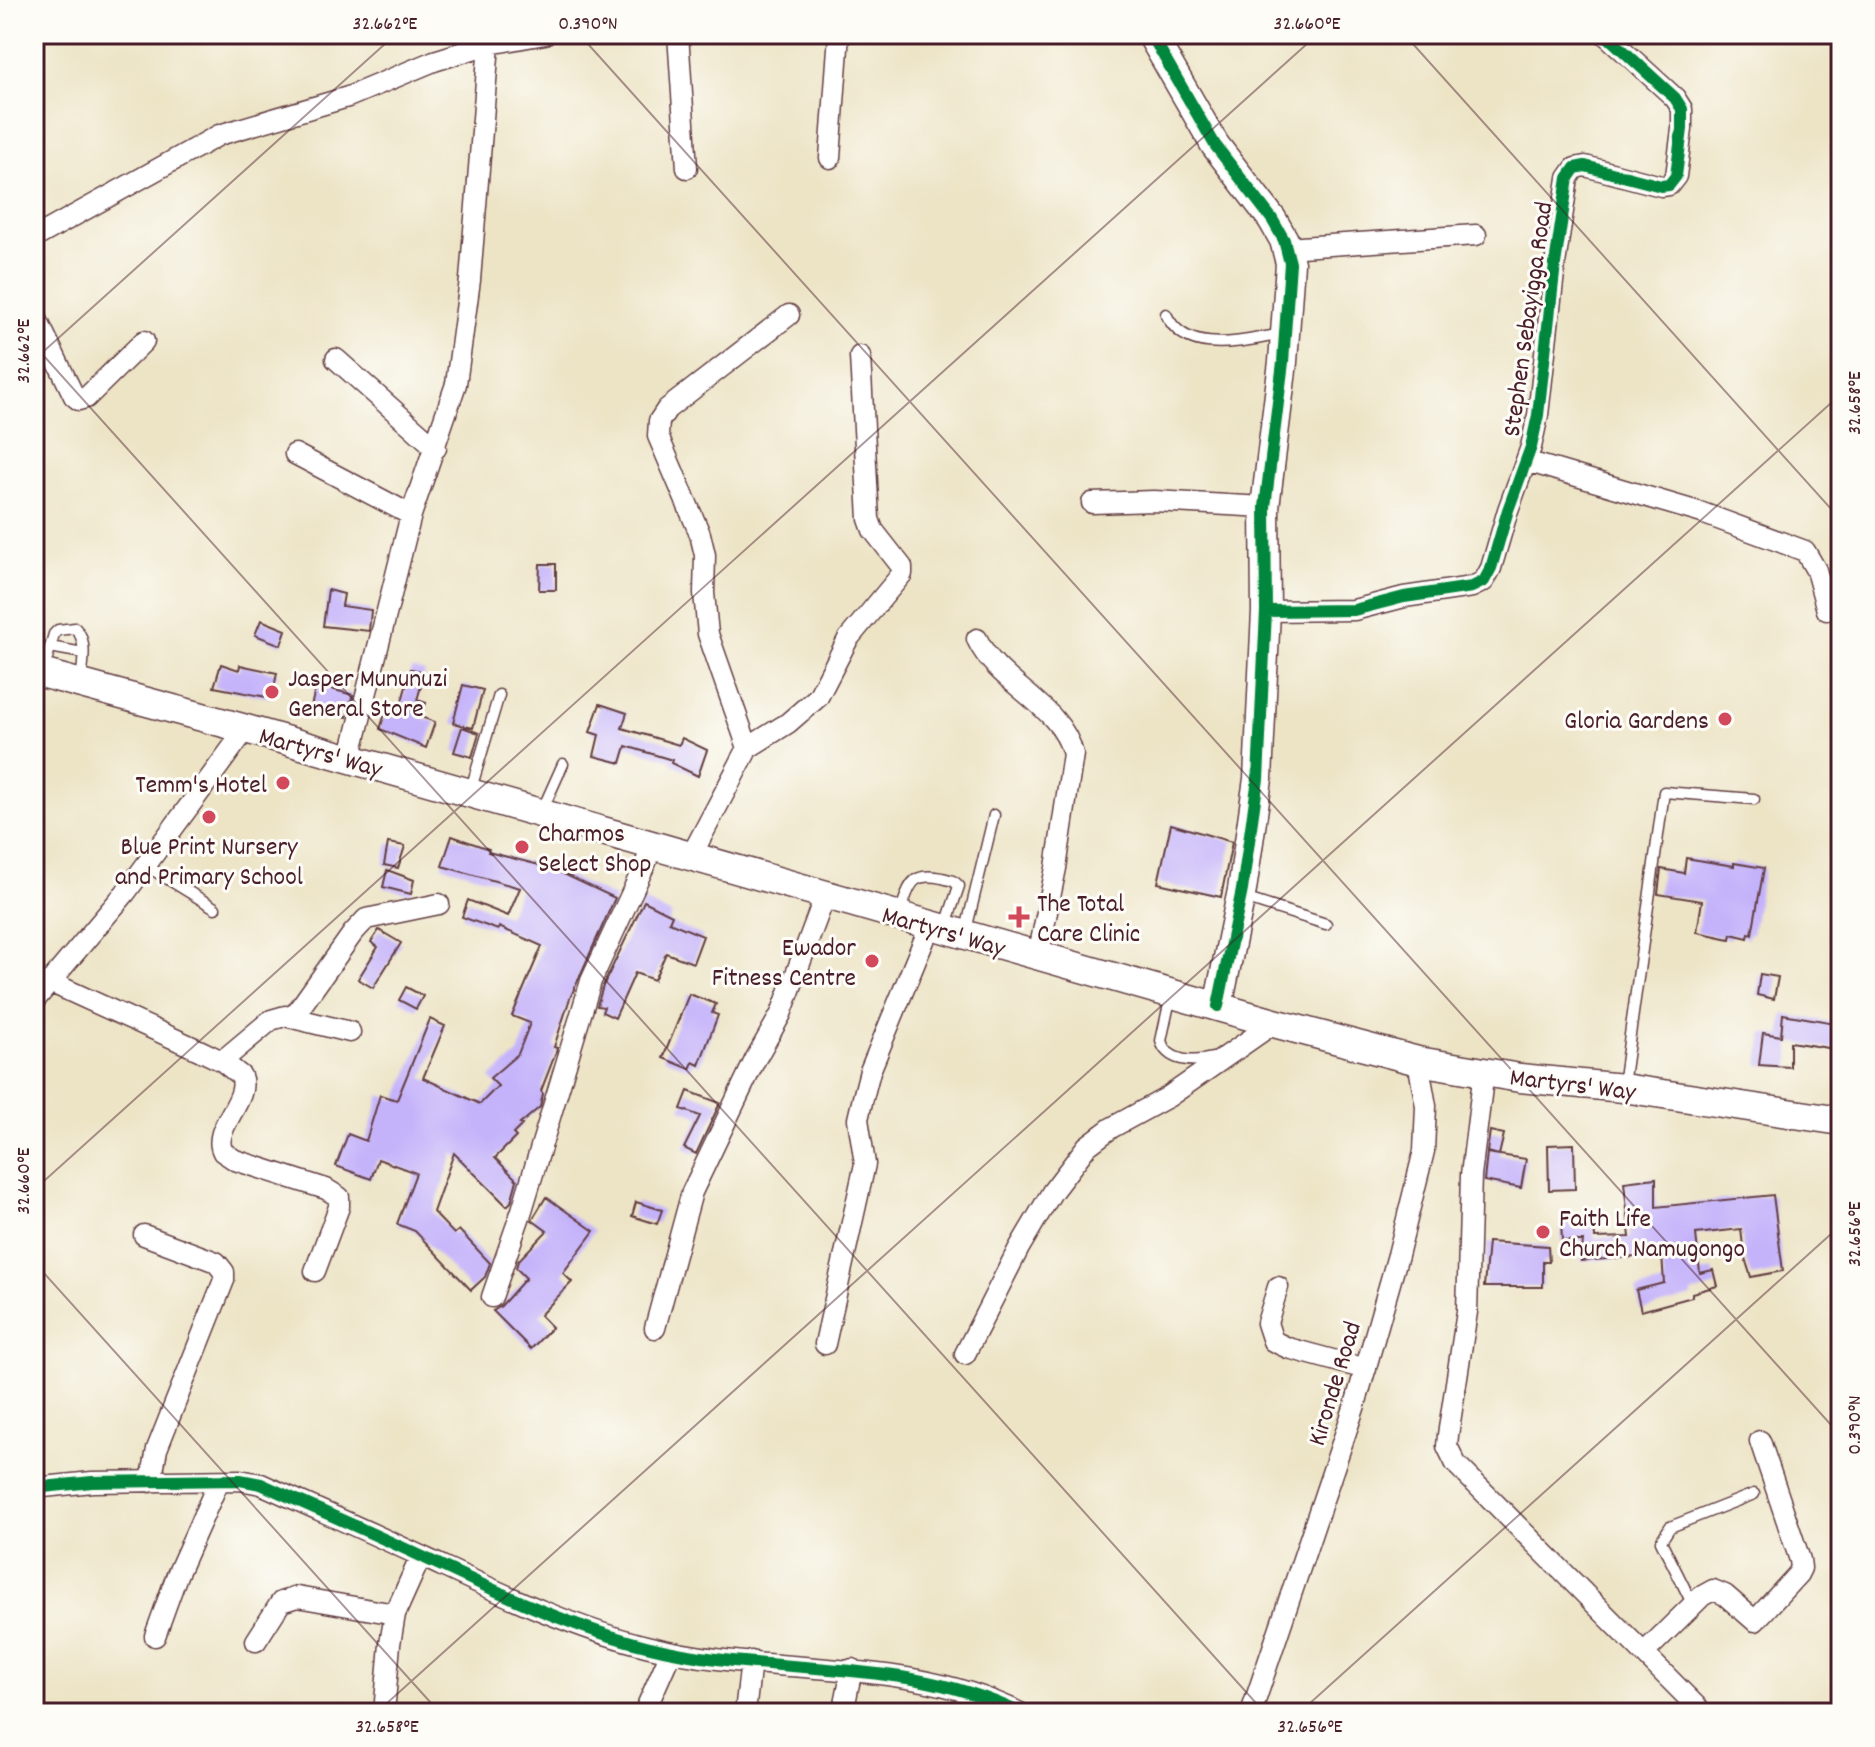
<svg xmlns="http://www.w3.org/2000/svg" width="1875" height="1747" font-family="Dekko,sans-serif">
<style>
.building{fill:#c4b2fa}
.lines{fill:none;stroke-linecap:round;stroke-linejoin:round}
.lane-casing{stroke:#623d42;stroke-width:13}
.street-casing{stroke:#623d42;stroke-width:23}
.secondary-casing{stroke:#623d42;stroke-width:31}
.lane{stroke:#fff;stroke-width:10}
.street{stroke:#fff;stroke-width:20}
.secondary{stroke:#fff;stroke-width:28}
.cycleway-casing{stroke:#fdfcf7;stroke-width:17}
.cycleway{stroke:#00873e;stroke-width:12}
.ticks{fill:none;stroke:#4a1f2b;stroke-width:2;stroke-opacity:0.45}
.poi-dot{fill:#d1495b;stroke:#fdfcf7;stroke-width:3}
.labels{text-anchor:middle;stroke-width:6;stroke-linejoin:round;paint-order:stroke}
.street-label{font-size:26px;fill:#4a1f2b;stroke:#fdfcf7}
.poi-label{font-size:26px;fill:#4a1f2b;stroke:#fdfcf7;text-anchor:start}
.neatline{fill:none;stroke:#4a1f2b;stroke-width:3}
.ticks-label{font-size:20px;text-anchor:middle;fill:#4a1f2b}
</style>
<rect width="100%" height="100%" fill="#fdfcf7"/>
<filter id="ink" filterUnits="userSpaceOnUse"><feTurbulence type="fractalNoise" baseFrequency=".0125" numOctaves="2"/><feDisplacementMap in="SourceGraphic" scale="16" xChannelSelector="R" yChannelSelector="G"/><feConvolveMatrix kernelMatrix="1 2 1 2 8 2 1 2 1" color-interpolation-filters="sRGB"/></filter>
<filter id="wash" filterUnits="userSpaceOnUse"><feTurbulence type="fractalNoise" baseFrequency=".006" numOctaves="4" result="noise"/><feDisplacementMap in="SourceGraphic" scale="32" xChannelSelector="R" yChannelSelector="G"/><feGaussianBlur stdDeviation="1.8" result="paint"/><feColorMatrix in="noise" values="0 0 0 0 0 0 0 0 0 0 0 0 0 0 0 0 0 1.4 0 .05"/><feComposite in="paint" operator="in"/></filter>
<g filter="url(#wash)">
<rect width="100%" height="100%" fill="#ede4c6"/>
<g id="blocks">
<path class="building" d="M 540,564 L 556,564 L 556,590 L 539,590 Z
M 328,590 L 344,594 L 342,606 L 371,610 L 369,631 L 323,626 Z
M 261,620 L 286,630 L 281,645 L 255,635 Z
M 221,664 L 239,670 L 240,665 L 277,673 L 272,698 L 214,687 Z
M 411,669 L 425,672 L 417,700 L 426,703 L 421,717 L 435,722 L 426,748 L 380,729 L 386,711 L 398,715 Z
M 316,685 L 353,695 L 347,717 L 311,707 Z
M 463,685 L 483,690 L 473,728 L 453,723 Z
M 600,704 L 627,713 L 622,728 L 679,745 L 682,738 L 707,750 L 698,776 L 671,763 L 672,760 L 626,746 L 621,763 L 594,756 L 599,735 L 590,732 Z
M 462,727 L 479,733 L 472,757 L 454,752 Z
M 1171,824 L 1232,842 L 1221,897 L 1158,883 Z
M 452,836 L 489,849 L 488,852 L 551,868 L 615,898 L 570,998 L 554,1047 L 557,1048 L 556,1052 L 541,1091 L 543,1094 L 540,1107 L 520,1124 L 522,1125 L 513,1134 L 516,1137 L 495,1158 L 517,1180 L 511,1202 L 507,1206 L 454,1153 L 433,1212 L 454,1234 L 459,1230 L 490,1263 L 485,1277 L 471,1290 L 415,1231 L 397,1224 L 416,1173 L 378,1159 L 371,1179 L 336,1166 L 348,1134 L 366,1141 L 380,1095 L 397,1100 L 430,1019 L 445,1026 L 423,1078 L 480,1104 L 498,1086 L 490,1078 L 518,1054 L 530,1023 L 512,1016 L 542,946 L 499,927 L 498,930 L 462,917 L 468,900 L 508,916 L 520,888 L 442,866 Z
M 388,843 L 405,846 L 398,868 L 384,865 Z
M 1686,858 L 1734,866 L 1734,863 L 1764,868 L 1752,934 L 1749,933 L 1748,938 L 1731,934 L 1730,939 L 1697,932 L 1702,901 L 1658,894 L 1661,869 L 1684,873 Z
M 387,870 L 414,880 L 411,894 L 383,887 Z
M 644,901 L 672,915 L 669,922 L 703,936 L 693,963 L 666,953 L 654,980 L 635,973 L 615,1018 L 602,1012 L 604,1007 L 597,1006 L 603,986 Z
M 379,930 L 401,943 L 373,988 L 358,979 L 378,947 L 371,942 Z
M 1760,974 L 1778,977 L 1774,999 L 1757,995 Z
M 406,987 L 423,996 L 416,1009 L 399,1000 Z
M 689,994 L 716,1004 L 712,1013 L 718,1015 L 699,1065 L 693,1062 L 690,1069 L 663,1058 Z
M 1783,1014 L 1841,1024 L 1841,1050 L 1790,1042 L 1790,1067 L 1759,1065 L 1763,1033 L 1781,1036 Z
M 688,1091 L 720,1103 L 696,1154 L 684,1148 L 700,1116 L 681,1109 Z
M 1490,1131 L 1504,1134 L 1499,1155 L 1487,1152 Z
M 1574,1144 L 1575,1189 L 1549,1190 L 1548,1145 Z
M 1487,1153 L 1526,1159 L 1521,1188 L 1484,1181 Z
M 1656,1178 L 1656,1207 L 1773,1195 L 1783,1271 L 1751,1277 L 1744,1255 L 1741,1229 L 1696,1234 L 1700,1273 L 1713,1270 L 1717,1286 L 1692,1293 L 1692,1297 L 1641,1311 L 1636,1290 L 1664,1283 L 1662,1255 L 1581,1261 L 1583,1241 L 1562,1241 L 1561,1221 L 1594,1222 L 1595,1238 L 1630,1237 L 1624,1182 Z
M 546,1197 L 594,1231 L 563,1273 L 572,1282 L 540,1315 L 552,1327 L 531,1349 L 493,1311 L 501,1306 L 526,1278 L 516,1268 L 518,1261 L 547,1231 L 532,1220 Z
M 636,1202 L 662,1210 L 657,1224 L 632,1216 Z
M 1488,1242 L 1548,1246 L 1549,1262 L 1543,1262 L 1543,1287 L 1484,1287 Z"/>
</g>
</g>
<g filter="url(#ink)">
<use href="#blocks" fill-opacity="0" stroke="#623d42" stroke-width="2"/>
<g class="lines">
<defs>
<path id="lane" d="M 1166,314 C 1186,358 1245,340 1283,334
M 50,647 L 83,653
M 43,672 L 54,634 L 58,630 L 75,628 C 89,641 82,666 81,683
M 470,792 L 499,695
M 541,813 L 563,764
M 145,865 L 215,908
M 1244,898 L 1326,924
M 899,915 C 910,888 908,871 942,878 C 950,880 954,880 959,886 L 945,928
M 965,934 L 994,815
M 1171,995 L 1161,1041 C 1167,1062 1194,1063 1212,1058
M 1623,1085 L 1664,792 L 1754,799
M 1693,1605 L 1661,1541 L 1670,1527 L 1754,1494"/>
<path id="street" d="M 678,34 L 687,168
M 830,158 L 839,34
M 34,238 L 219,135 L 348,97 L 434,61 L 489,44 L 545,34
M 1286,248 L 1476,235
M 34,313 L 74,396 L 79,400 L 86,398 L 144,341
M 336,359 L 436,448
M 295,454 L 411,515
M 1526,461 L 1702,513 L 1805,551 L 1816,570 L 1827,610
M 1092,503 L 1154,501 L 1265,507
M 1266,611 L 1354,610 L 1404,597 L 1472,587 L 1484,581 L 1491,568 L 1508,510 L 1531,447 L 1538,415 L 1555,264 L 1568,178 L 1575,168 L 1585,166 L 1661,186 L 1669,185 L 1676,176 L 1682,129 L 1682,109 L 1675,98 L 1605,34
M 977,639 C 998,685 1061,704 1073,754 L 1056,868 L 1038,956
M 748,748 L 788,723 L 818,697 L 848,639 L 902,574 L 902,567 L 873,530 L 869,519 L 860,356
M 350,759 L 411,515 L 456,384 L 470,280 L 489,44
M 690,858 L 748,748 L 708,634 L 704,593 L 705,555 L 700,534 L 658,436 L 659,421 L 667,409 L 789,315
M 52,983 L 199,1050 L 222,1061 L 241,1076 C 251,1100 210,1129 223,1152 L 235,1160 L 326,1189 L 339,1197 L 339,1207 L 315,1271
M 34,1001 L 126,892 L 246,729
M 294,1016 L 353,933 L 366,919 L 439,904
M 222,1061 L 271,1020 L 285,1016 L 350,1032
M 1484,1071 L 1471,1175 L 1467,1312 L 1448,1435 L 1447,1446 L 1456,1464 L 1703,1713
M 144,1235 L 216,1262 L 224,1272 L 224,1280 L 157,1449 L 151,1482
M 1278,1287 L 1267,1323 L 1273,1341 L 1288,1348 L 1366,1369
M 492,1297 L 522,1210 L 591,981 L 653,847
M 655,1328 L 692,1192 L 755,1060 L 781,1014 L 825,896
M 825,1344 L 865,1164 L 858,1119 L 863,1098 L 870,1071 L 930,926
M 965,1354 L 1019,1248 L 1052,1192 L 1087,1146 L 1111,1128 L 1168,1097 L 1274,1023
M 34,1488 L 92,1482 L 240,1480 L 261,1484 C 316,1509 372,1533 427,1559 C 498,1592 570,1627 646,1646 C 770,1678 901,1654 1020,1713
M 155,1636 L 177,1575 L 218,1483
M 256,1641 L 281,1602 L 297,1597 L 395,1614
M 1644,1653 L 1702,1596 L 1713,1590 L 1725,1595 L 1755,1621 L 1798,1574 L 1801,1568 L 1800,1560 L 1760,1441
M 384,1713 L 390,1644 L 395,1614 L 421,1556
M 644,1713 L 671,1652
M 745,1713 L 751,1661
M 843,1713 L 852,1669
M 1251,1713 L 1356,1402 L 1398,1255 L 1424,1151 L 1426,1106 L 1418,1061"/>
<path id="secondary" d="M 1151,34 L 1215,145 L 1272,219 L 1284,240 L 1290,263 L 1283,362 L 1265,507 L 1266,611 L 1258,779 L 1242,890 L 1218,1006
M 34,671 L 246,729 L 1274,1023 L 1418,1061 L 1520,1078 L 1623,1088 L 1841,1121"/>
</defs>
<use href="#lane" class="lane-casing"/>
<use href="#street" class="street-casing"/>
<use href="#secondary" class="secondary-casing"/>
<use href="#lane" class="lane"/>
<use href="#street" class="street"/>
<use href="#secondary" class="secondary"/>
<defs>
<path id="cycleway" d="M 1151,34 L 1215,145 L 1272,219 L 1284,240 L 1290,263 L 1283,362 L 1265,507 L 1266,611 L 1258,779 L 1242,890 L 1218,1006
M 1266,611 L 1354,610 L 1404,597 L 1472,587 L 1484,581 L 1491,568 L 1508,510 L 1531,447 L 1538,415 L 1555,264 L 1568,178 L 1575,168 L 1585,166 L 1661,186 L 1669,185 L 1676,176 L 1682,129 L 1682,109 L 1675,98 L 1605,34
M 34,1488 L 92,1482 L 240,1480 L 261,1484 C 316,1509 372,1533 427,1559 C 498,1592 570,1627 646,1646 C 770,1678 901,1654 1020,1713"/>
</defs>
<use href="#cycleway" class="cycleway-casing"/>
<use href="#cycleway" class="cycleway"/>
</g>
</g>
<path class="ticks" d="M 579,34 L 1841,1436M 1404,34 L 1841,520M 34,345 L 1265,1713M 34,360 L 396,34M 34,1190 L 1318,34M 34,1262 L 440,1713M 376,1713 L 1841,394M 1299,1713 L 1841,1225"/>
<g class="poi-dot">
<circle cx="272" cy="692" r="8"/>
<circle cx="1725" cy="719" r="8"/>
<circle cx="283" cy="783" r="8"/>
<circle cx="209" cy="817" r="8"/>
<circle cx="522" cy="847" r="8"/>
<path d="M1015 905h8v8h8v8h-8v8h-8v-8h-8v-8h8z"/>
<circle cx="872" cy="961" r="8"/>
<circle cx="1543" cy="1232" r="8"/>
</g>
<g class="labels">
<g class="street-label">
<text transform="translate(1526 319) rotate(-82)" y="9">Stephen Sebayigga Road</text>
<text transform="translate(321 751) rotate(16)" y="9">Martyrs' Way</text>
<text transform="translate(944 930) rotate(16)" y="9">Martyrs' Way</text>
<text transform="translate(1573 1083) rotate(7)" y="9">Martyrs' Way</text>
<text transform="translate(1333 1383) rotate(-73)" y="9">Kironde Road</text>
</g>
<g class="poi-label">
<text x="288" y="686">Jasper Mununuzi<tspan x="288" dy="30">General Store</tspan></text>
<text x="1709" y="728" text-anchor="end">Gloria Gardens</text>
<text x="267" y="792" text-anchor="end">Temm's Hotel</text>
<text x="538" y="841">Charmos<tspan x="538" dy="30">Select Shop</tspan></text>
<text x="209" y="854" text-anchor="middle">Blue Print Nursery<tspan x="209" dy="30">and Primary School</tspan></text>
<text x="1037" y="911">The Total<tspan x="1037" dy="30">Care Clinic</tspan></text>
<text x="856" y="955" text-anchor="end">Ewador<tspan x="856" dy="30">Fitness Centre</tspan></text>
<text x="1559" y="1226">Faith Life<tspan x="1559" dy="30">Church Namugongo</tspan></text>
</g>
</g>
<rect width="1875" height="1747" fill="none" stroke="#fdfcf7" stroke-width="88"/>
<rect x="44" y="44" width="1787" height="1659" class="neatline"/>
<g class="ticks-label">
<text x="385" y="29">32.662°E</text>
<text x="588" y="29">0.390°N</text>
<text x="1307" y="29">32.660°E</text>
<text transform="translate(22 351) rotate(-90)" y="7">32.662°E</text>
<text transform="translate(1853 403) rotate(-90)" y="7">32.658°E</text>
<text transform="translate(22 1181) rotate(-90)" y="7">32.660°E</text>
<text transform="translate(1853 1234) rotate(-90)" y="7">32.656°E</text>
<text transform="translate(1853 1425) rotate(-90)" y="7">0.390°N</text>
<text x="387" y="1732">32.658°E</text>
<text x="1310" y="1732">32.656°E</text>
</g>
</svg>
